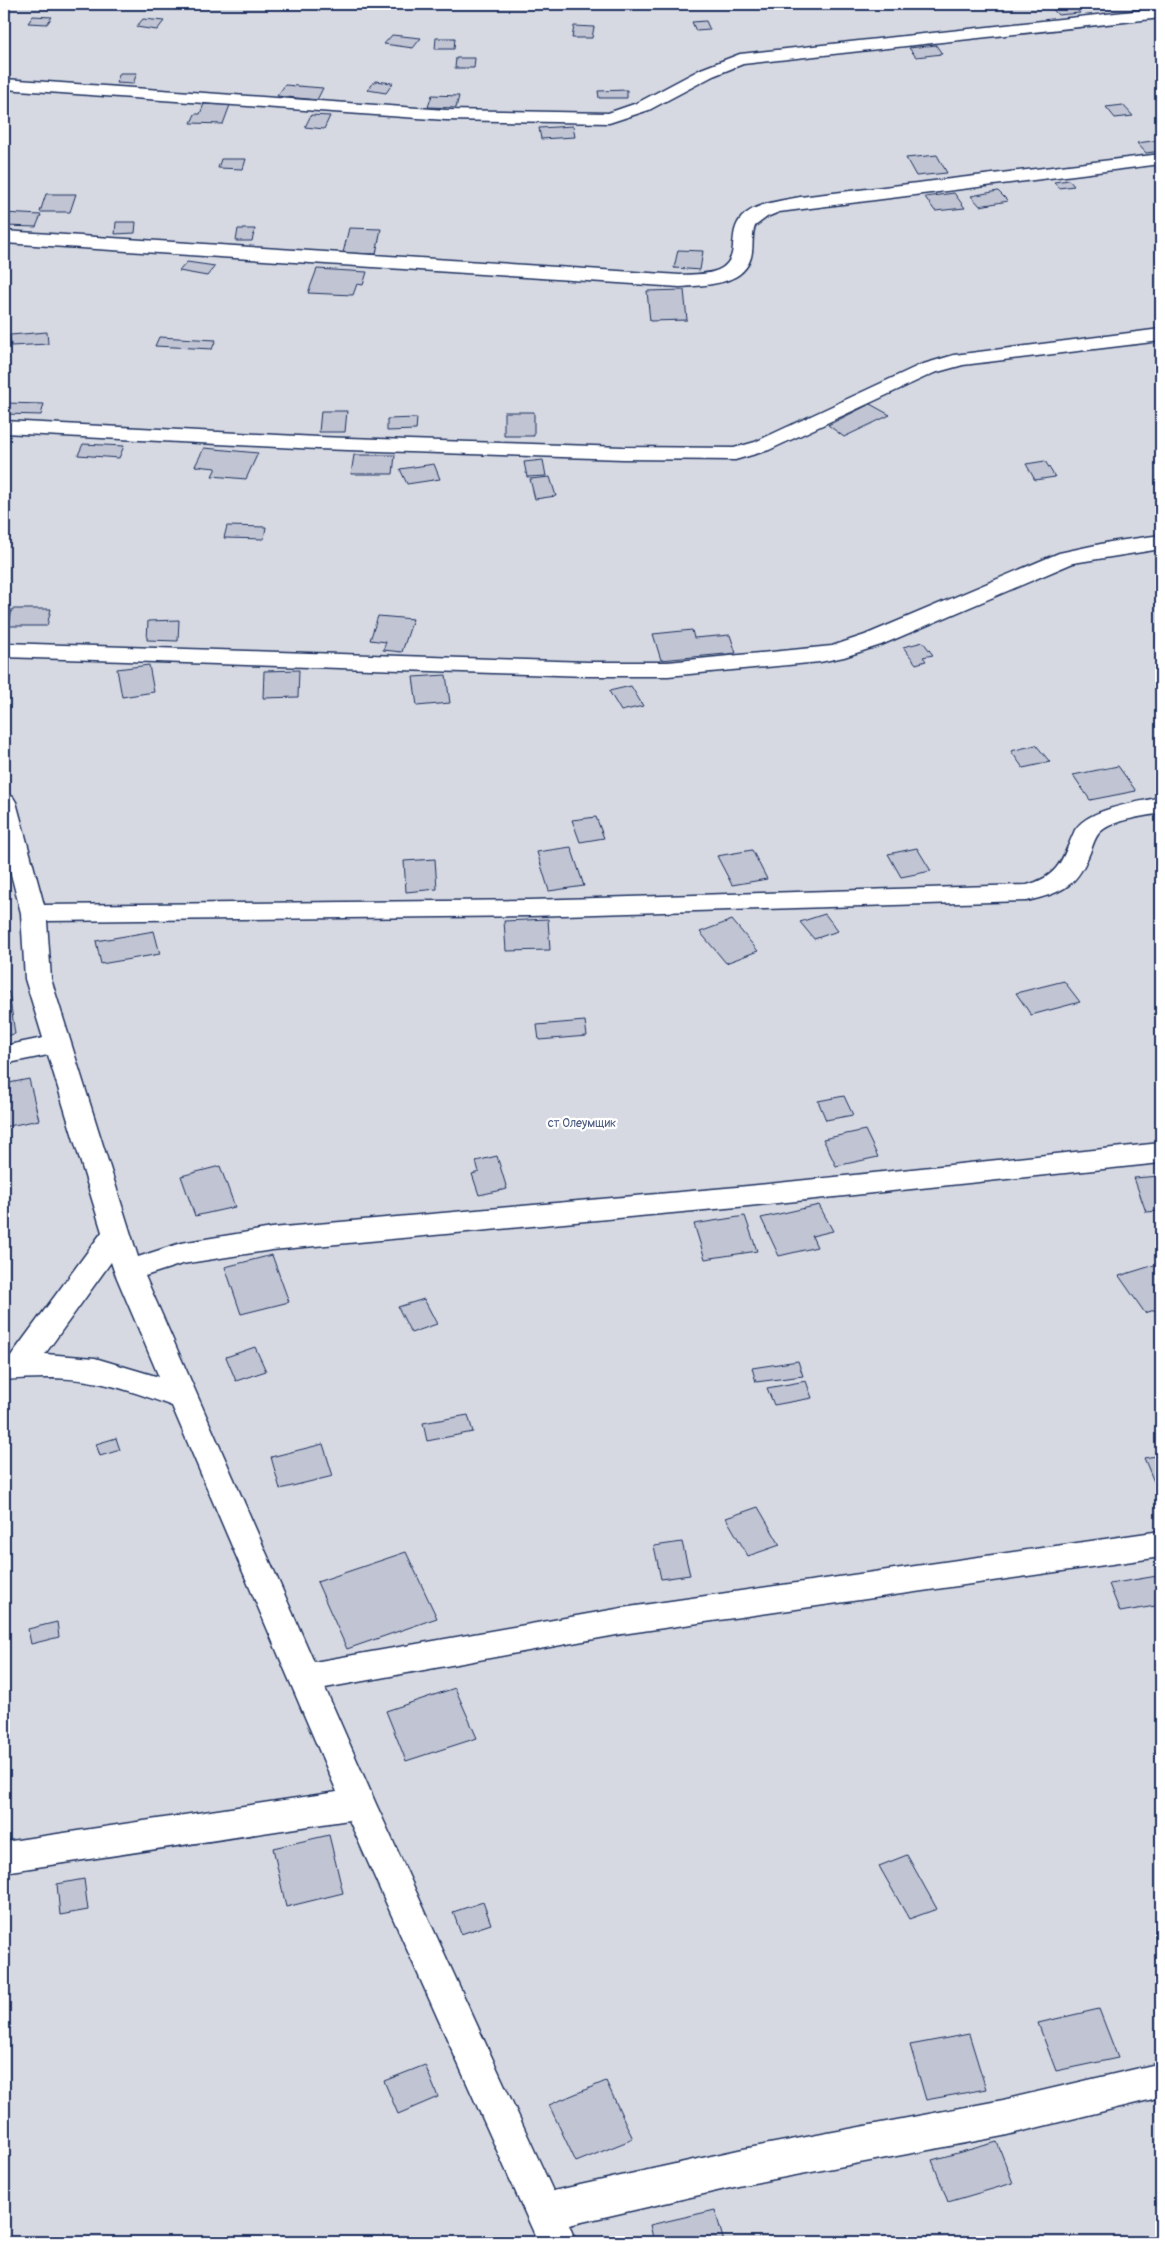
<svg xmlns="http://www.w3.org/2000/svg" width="1165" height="2246" font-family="Pangolin,sans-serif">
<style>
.green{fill:#d6d9e2;stroke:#7884a0}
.building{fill:#c0c4d3;stroke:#1b2f5e}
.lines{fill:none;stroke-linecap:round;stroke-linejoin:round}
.lane-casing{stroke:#1b2f5e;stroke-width:3}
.lane{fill:#fff;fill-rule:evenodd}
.labels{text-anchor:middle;stroke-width:4.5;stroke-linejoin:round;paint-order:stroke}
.park-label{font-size:12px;fill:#4a5a7f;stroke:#fff}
</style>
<rect width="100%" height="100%" fill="#f6f7f9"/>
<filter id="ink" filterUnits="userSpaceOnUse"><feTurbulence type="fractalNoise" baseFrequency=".02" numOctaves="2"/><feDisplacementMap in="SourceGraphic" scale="10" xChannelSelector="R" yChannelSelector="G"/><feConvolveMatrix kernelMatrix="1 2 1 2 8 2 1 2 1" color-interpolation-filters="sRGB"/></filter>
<g filter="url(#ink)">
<path class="green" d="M 4,4 L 1161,4 L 1161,2242 L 4,2242 Z"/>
<path class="building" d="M 675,4 L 712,4 L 712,5 L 676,7 Z
M 1048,4 L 1072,4 L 1080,13 L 1058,15 Z
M 33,16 L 52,17 L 47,24 L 28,23 Z
M 143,19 L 164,21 L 157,30 L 136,27 Z
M 706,21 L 710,30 L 696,31 L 692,22 Z
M 574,26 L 594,27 L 592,38 L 572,38 Z
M 392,35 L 421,38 L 413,48 L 384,44 Z
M 436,38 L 455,38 L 454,49 L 435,49 Z
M 936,45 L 942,54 L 916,57 L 909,48 Z
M 456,58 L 475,58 L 474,68 L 455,68 Z
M 120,73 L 137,73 L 133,84 L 116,83 Z
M 375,81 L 393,83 L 386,93 L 368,90 Z
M 285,85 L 323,88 L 317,100 L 277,96 Z
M 627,90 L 627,98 L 599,98 L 598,91 Z
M 432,95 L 459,96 L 456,108 L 428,107 Z
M 204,104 L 230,105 L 223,124 L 191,123 L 195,114 L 200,114 Z
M 1123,105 L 1133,116 L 1115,118 L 1106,107 Z
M 311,115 L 330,116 L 324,129 L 305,127 Z
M 573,126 L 575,137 L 541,139 L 539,128 Z
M 1160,140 L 1161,151 L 1146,153 L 1137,143 Z
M 937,155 L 947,173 L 916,176 L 906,158 Z
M 221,159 L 246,159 L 243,169 L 218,168 Z
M 1069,180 L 1074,186 L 1059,188 L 1054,182 Z
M 998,191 L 1008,201 L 980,206 L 971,196 Z
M 954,193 L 965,208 L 935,211 L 925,197 Z
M 46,194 L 76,194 L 70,212 L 40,212 Z
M 4,213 L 41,215 L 36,227 L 4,226 Z
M 116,222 L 136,222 L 135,233 L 115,234 Z
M 349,228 L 381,229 L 376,254 L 343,253 Z
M 238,229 L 255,229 L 252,241 L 236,241 Z
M 678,250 L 703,251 L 700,270 L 674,268 Z
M 187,262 L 215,266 L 207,276 L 179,271 Z
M 317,269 L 367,272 L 363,285 L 357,284 L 353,295 L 308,293 Z
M 684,290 L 687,320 L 650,321 L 647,291 Z
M 47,332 L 48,344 L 11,346 L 10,335 Z
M 159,337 L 216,340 L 212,349 L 155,346 Z
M 4,404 L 4,403 L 44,404 L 41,415 L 4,414 Z
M 870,404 L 890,415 L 844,437 L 828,425 Z
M 321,411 L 347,411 L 345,432 L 319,432 Z
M 504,412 L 534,412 L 534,436 L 504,436 Z
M 417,418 L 416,430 L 387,431 L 387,419 Z
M 83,444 L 124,446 L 119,458 L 78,455 Z
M 204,448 L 258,453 L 246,479 L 212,476 L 216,468 L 195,466 Z
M 354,455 L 395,455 L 393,474 L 351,474 Z
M 543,460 L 546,476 L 527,477 L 524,462 Z
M 1045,461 L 1055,477 L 1035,480 L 1026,464 Z
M 434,464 L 440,479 L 407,484 L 400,469 Z
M 550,477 L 556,496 L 535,499 L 530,479 Z
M 227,526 L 266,527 L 264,539 L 224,538 Z
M 12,609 L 51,609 L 47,626 L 9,626 Z
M 378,616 L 413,619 L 402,652 L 383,650 L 386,642 L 370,640 Z
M 179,620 L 178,641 L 147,640 L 148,621 Z
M 692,630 L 694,638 L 730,635 L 736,653 L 661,660 L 653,634 Z
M 923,642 L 933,655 L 923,657 L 926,661 L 916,664 L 903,647 Z
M 149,665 L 154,692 L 122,697 L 117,669 Z
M 299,670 L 298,697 L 263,698 L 264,671 Z
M 446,675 L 450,703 L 417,706 L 413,677 Z
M 631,686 L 643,706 L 621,711 L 609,691 Z
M 1036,745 L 1050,762 L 1023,768 L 1011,751 Z
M 1118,766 L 1136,791 L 1090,800 L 1073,775 Z
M 596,817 L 604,838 L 580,842 L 572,820 Z
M 571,847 L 584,886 L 549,891 L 537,852 Z
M 917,848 L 931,871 L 901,877 L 888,854 Z
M 752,850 L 767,879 L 732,885 L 717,856 Z
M 435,859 L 437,889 L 406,892 L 404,861 Z
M 825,914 L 838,931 L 814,939 L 800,922 Z
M 548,919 L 550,950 L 506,951 L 504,921 Z
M 732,920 L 758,951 L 726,963 L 700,932 Z
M 154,931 L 160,954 L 101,964 L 96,941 Z
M 1064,981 L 1080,1002 L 1031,1015 L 1016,993 Z
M 9,992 L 15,1034 L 4,1036 L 4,993 Z
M 585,1021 L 587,1036 L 539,1040 L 537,1025 Z
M 29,1079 L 39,1120 L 4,1127 L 4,1084 Z
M 844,1096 L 853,1115 L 826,1120 L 818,1101 Z
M 865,1130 L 878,1157 L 836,1166 L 823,1139 Z
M 497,1156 L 507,1189 L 479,1195 L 472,1174 L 479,1172 L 476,1161 Z
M 220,1166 L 235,1207 L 195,1216 L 181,1176 Z
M 1161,1176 L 1161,1211 L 1146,1212 L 1134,1178 Z
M 819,1205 L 833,1231 L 812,1236 L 817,1247 L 779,1256 L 761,1218 Z
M 745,1216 L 757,1251 L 705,1259 L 694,1224 Z
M 272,1255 L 289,1302 L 241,1314 L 225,1267 Z
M 1161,1263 L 1161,1308 L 1145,1313 L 1119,1276 Z
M 424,1299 L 437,1324 L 411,1333 L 398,1307 Z
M 255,1347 L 266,1371 L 236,1381 L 226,1357 Z
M 798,1361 L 803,1376 L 756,1382 L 752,1368 Z
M 806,1381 L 812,1398 L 774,1405 L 767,1388 Z
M 468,1415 L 473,1432 L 427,1441 L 423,1423 Z
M 116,1438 L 120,1450 L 100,1456 L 96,1444 Z
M 323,1444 L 333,1476 L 280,1489 L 271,1457 Z
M 1161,1455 L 1161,1495 L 1160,1496 L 1144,1458 Z
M 758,1507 L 780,1545 L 748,1556 L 726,1518 Z
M 682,1542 L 690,1575 L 661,1579 L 654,1546 Z
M 406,1552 L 437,1618 L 347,1649 L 317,1582 Z
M 1157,1576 L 1161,1588 L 1161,1605 L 1120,1612 L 1109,1584 Z
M 57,1622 L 59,1637 L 31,1644 L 28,1629 Z
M 455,1688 L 477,1738 L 406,1761 L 386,1711 Z
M 329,1835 L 343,1893 L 286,1907 L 273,1848 Z
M 907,1855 L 937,1909 L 909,1919 L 879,1866 Z
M 84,1879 L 88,1910 L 60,1915 L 57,1884 Z
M 483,1902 L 491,1924 L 461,1934 L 453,1912 Z
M 1099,2009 L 1118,2058 L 1056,2071 L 1038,2023 Z
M 969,2034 L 986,2089 L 926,2100 L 910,2045 Z
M 425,2065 L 438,2097 L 398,2114 L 384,2081 Z
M 606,2081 L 633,2139 L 576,2162 L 549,2105 Z
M 997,2142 L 1013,2183 L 948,2202 L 932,2160 Z
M 715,2210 L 724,2242 L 654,2242 L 650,2225 Z
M 495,2235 L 497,2242 L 473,2242 Z"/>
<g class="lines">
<defs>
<path id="lane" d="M 1161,8 L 1161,18 L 743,64 L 713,76 L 649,110 L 609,123 L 446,120 L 4,89 L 4,79 L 446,110 L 608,113 L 637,103 L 701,69 L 740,54 Z
M 1161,154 L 1161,164 L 779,212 L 767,217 L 755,226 C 751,236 754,246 751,257 C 743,286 704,285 680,287 L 4,243 L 4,231 L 680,275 C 703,274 732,276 733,246 C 734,235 734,226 742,217 C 756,203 781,201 800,197 Z
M 1161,329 L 1161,341 L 963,365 L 934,373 L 769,450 L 735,460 L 623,459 L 318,449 L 4,433 L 4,421 L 318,437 L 623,447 L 734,448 L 755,442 L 920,365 L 954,355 Z
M 1161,535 L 1161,549 L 1073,563 L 881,645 L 844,657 L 820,662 L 668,676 L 588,676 L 4,657 L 4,643 L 588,662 L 668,662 L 832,646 L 865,635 L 1059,553 L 1110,542 Z
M 4,794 L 13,797 L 16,802 L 44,905 L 530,900 L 1027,885 C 1060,876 1062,859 1075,830 C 1089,808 1136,803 1161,797 L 1161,813 C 1142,817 1115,819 1100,832 C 1094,838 1092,849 1088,857 C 1075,889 1059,893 1027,901 L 530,916 L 47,921 L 51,979 L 138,1257 L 181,1243 L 272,1228 L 748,1186 L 1161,1143 L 1161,1163 L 748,1206 L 272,1250 L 182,1264 L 145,1276 L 314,1662 L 622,1608 L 1161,1531 L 1161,1557 L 622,1634 L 325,1688 L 376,1804 L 553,2191 L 743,2149 L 1003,2100 L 1161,2063 L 1161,2097 L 1003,2136 L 743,2185 L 569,2225 L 576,2242 L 538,2242 L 349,1820 L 4,1872 L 4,1842 L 337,1792 L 172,1406 C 107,1381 73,1374 4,1380 L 4,1358 L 10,1357 L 102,1232 L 48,1055 L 4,1064 L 4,1046 L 43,1038 L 25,979 L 21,913 L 4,847 ZM 111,1262 L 114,1271 L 159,1377 L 95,1358 L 45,1354 Z"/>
</defs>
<use href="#lane" class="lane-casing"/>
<use href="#lane" class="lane"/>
</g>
</g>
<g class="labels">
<g class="park-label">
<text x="582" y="1127">ст Олеумщик</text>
</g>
</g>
<rect width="1165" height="2246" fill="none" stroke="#fff" stroke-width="20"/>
<rect x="10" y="10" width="1145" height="2226" fill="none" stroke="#1b2f5e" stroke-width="2" filter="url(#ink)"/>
</svg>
